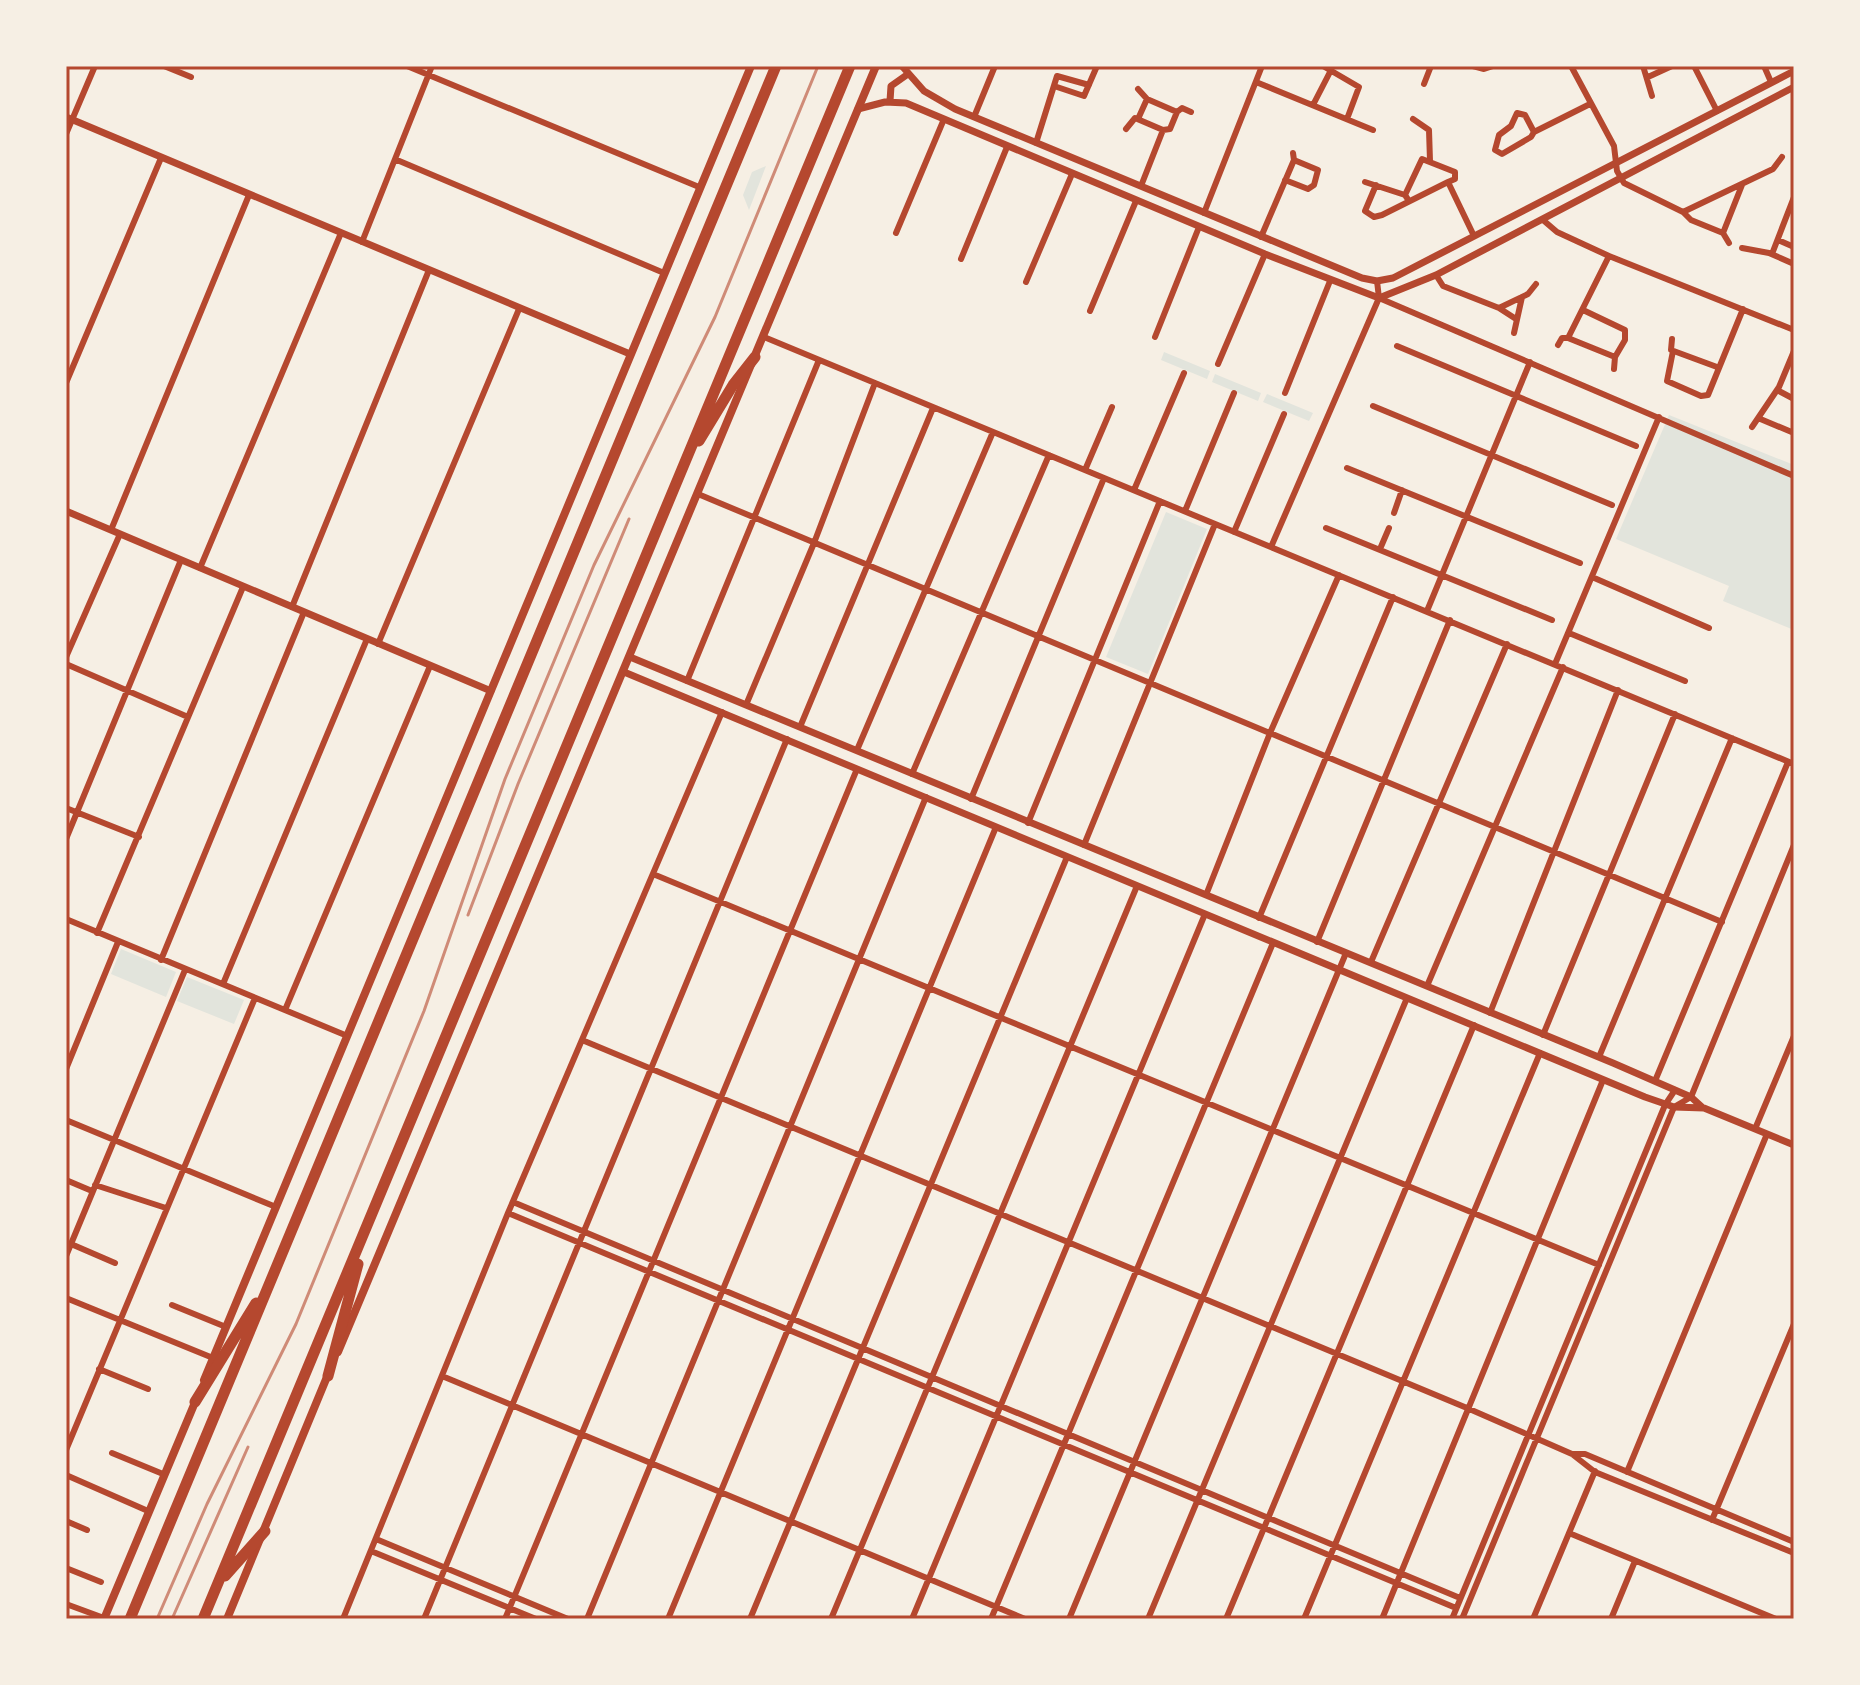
<svg xmlns="http://www.w3.org/2000/svg" width="1860" height="1685" font-family="Rubik,sans-serif">
<style>
.green{fill:#e2e4dc}
.lines{fill:none;stroke-linecap:round;stroke-linejoin:round}
.minor{stroke:#b5482f;stroke-width:6}
.tertiary{stroke:#b5482f;stroke-width:7}
.secondary{stroke:#b5482f;stroke-width:8}
.motorway{stroke:#b5482f;stroke-width:11}
.rail{stroke:#cf8b77;stroke-width:3}
.neatline{fill:none;stroke:#b5482f;stroke-width:3}
</style>
<rect width="100%" height="100%" fill="#f6efe4"/>
<path class="green" d="M 766,166 L 749,210 L 743,195 L 752,172 Z
M 1164,352 L 1210,371 L 1207,379 L 1161,360 Z
M 1215,374 L 1261,393 L 1258,401 L 1212,382 Z
M 1267,394 L 1313,413 L 1309,421 L 1263,402 Z
M 1669,415 L 1794,465 L 1794,630 L 1723,601 L 1729,586 L 1616,539 Z
M 1166,512 L 1207,529 L 1148,674 L 1106,657 Z
M 121,949 L 176,972 L 166,997 L 111,974 Z
M 187,977 L 244,1000 L 234,1024 L 177,1001 Z"/>
<g class="lines">
<path class="minor" d="M 164,66 L 191,77
M 407,66 L 699,187
M 1323,66 L 1359,87 L 1347,119
M 1473,66 L 1484,69 L 1493,66
M 1571,66 L 1614,146 L 1617,171 L 1624,183 L 1683,212 L 1691,220 L 1723,233 L 1729,243
M 1643,66 L 1652,96
M 1694,66 L 1717,111
M 1764,66 L 1771,82
M 1648,77 L 1672,66
M 1256,82 L 1373,130
M 1424,84 L 1431,66
M 1057,87 L 1084,96 L 1097,66
M 1138,89 L 1147,99
M 1147,99 L 1177,112 L 1182,108 L 1191,112
M 1313,105 L 1330,72
M 974,117 L 995,66
M 1138,119 L 1147,99
M 1413,119 L 1429,130 L 1430,161
M 1126,129 L 1135,118 L 1163,130
M 1534,132 L 1525,115 L 1517,113 L 1511,126 L 1499,135 L 1495,150 L 1502,154 L 1531,137 L 1534,132 L 1590,104
M 66,134 L 95,66
M 1036,143 L 1057,76 L 1089,85
M 397,160 L 664,273
M 1285,180 L 1308,189 L 1314,185 L 1318,170 L 1294,160
M 1365,182 L 1405,195
M 1448,182 L 1474,236
M 1376,185 L 1365,211 L 1374,217 L 1382,215 L 1448,182 L 1455,179 L 1455,172 L 1422,159 L 1405,195 L 1409,201
M 1141,186 L 1163,130 L 1170,129 L 1177,112
M 1683,212 L 1773,169 L 1782,157
M 1204,213 L 1262,66
M 1543,220 L 1557,232 L 1609,256 L 1794,330
M 896,233 L 944,119
M 1723,233 L 1742,185
M 1261,237 L 1294,160 L 1293,153
M 1778,240 L 1794,247
M 362,242 L 432,66
M 1742,248 L 1769,253 L 1794,264
M 1772,254 L 1794,197
M 961,259 L 1007,147
M 1436,275 L 1443,286 L 1499,308 L 1516,319
M 1026,282 L 1072,174
M 1379,298 L 1794,476
M 1499,308 L 1528,294 L 1536,284
M 1583,310 L 1625,330 L 1625,340 L 1615,357
M 1090,311 L 1136,201
M 1514,333 L 1522,297
M 764,337 L 1794,764
M 1155,337 L 1199,227
M 1568,338 L 1609,256
M 1672,339 L 1671,350 L 1717,367
M 1558,345 L 1562,338 L 1568,338 L 1615,357
M 1397,346 L 1636,446
M 1673,351 L 1667,381 L 1701,396 L 1708,395 L 1743,309
M 1218,364 L 1265,254
M 1614,369 L 1615,357
M 66,383 L 161,158
M 1777,390 L 1794,399
M 1285,393 L 1330,281
M 1373,406 L 1612,505
M 1758,418 L 1794,433
M 1752,427 L 1779,387 L 1794,351
M 1347,468 L 1580,563
M 1085,470 L 1112,407
M 1134,490 L 1184,373
M 698,494 L 1722,922
M 1185,511 L 1234,393
M 1394,513 L 1402,490
M 1326,528 L 1552,620
M 111,530 L 249,195
M 1234,532 L 1284,414
M 1271,547 L 1379,298 L 1377,281
M 1380,549 L 1389,528
M 200,568 L 341,233
M 1592,577 L 1709,628
M 292,607 L 429,270
M 1427,611 L 1530,362
M 1569,633 L 1685,681
M 378,644 L 519,309
M 66,657 L 120,534
M 66,664 L 188,717
M 1555,664 L 1659,417
M 687,681 L 819,360
M 746,705 L 814,543 L 875,383
M 800,727 L 933,408
M 857,750 L 993,432
M 912,774 L 1049,455
M 971,799 L 1104,478
M 66,808 L 139,837
M 1028,823 L 1160,501
M 66,839 L 181,560
M 1084,845 L 1215,524
M 653,874 L 1599,1265
M 1206,895 L 1270,733 L 1339,575
M 1259,918 L 1393,597
M 66,919 L 345,1035
M 97,933 L 243,587
M 1317,942 L 1450,620
M 161,960 L 304,612
M 1371,962 L 1507,644
M 223,984 L 367,639
M 1427,986 L 1563,667
M 285,1010 L 430,666
M 1490,1013 L 1618,690
M 1543,1035 L 1675,714
M 582,1040 L 1467,1408 L 1572,1454 L 1595,1472 L 1794,1553
M 1599,1057 L 1732,738
M 66,1069 L 118,942
M 1655,1081 L 1788,762
M 66,1120 L 276,1207
M 1755,1129 L 1794,1036
M 66,1180 L 92,1191
M 95,1185 L 166,1208
M 513,1202 L 1460,1598
M 508,1213 L 1456,1608
M 71,1244 L 115,1263
M 66,1256 L 185,970
M 66,1298 L 213,1358
M 172,1305 L 226,1327
M 99,1369 L 148,1389
M 442,1376 L 1025,1619
M 66,1450 L 255,998
M 112,1453 L 163,1474
M 1572,1454 L 1585,1454 L 1794,1542
M 1627,1472 L 1767,1134
M 66,1475 L 148,1511
M 1712,1520 L 1794,1324
M 66,1521 L 87,1530
M 1569,1533 L 1776,1619
M 376,1539 L 568,1619
M 371,1551 L 536,1619
M 66,1568 L 101,1582
M 66,1604 L 104,1618
M 343,1619 L 508,1213 L 722,712
M 424,1619 L 787,739
M 505,1619 L 857,769
M 587,1619 L 926,797
M 668,1619 L 996,827
M 750,1619 L 1067,857
M 831,1619 L 1137,886
M 912,1619 L 1205,914
M 991,1619 L 1273,943
M 1069,1619 L 1346,953
M 1148,1619 L 1407,998
M 1226,1619 L 1474,1025
M 1304,1619 L 1540,1053
M 1382,1619 L 1603,1080
M 1452,1619 L 1665,1105 L 1675,1090
M 1462,1619 L 1674,1107 L 1691,1097 L 1794,845
M 1533,1619 L 1595,1471
M 1611,1619 L 1635,1561"/>
<path class="tertiary" d="M 902,66 L 924,91 L 955,109 L 1362,278 L 1377,281 L 1393,278 L 1794,71
M 890,101 L 891,86 L 908,74
M 858,109 L 885,102 L 906,103 L 1265,254 L 1379,298 L 1436,275 L 1794,87
M 66,117 L 630,354
M 66,511 L 491,691
M 630,657 L 1613,1063 L 1691,1097 L 1702,1107
M 624,672 L 1645,1097 L 1674,1107 L 1704,1108 L 1794,1145"/>
<path class="secondary" d="M 338,1352 L 876,66
M 204,1380 L 751,66
M 104,1619 L 196,1400
M 227,1619 L 329,1372"/>
<path class="motorway" d="M 699,441 L 733,385 L 755,357
M 328,1376 L 358,1264
M 195,1402 L 256,1303
M 225,1576 L 265,1531
M 130,1619 L 776,66
M 203,1619 L 850,66"/>
<path class="rail" d="M 468,915 L 518,784 L 629,519
M 157,1619 L 207,1504 L 296,1324 L 424,1011 L 505,779 L 594,565 L 715,317 L 818,66
M 172,1619 L 248,1447"/>
</g>
<rect width="1860" height="1685" fill="none" stroke="#f6efe4" stroke-width="136"/>
<rect x="68" y="68" width="1724" height="1549" class="neatline"/>
</svg>
